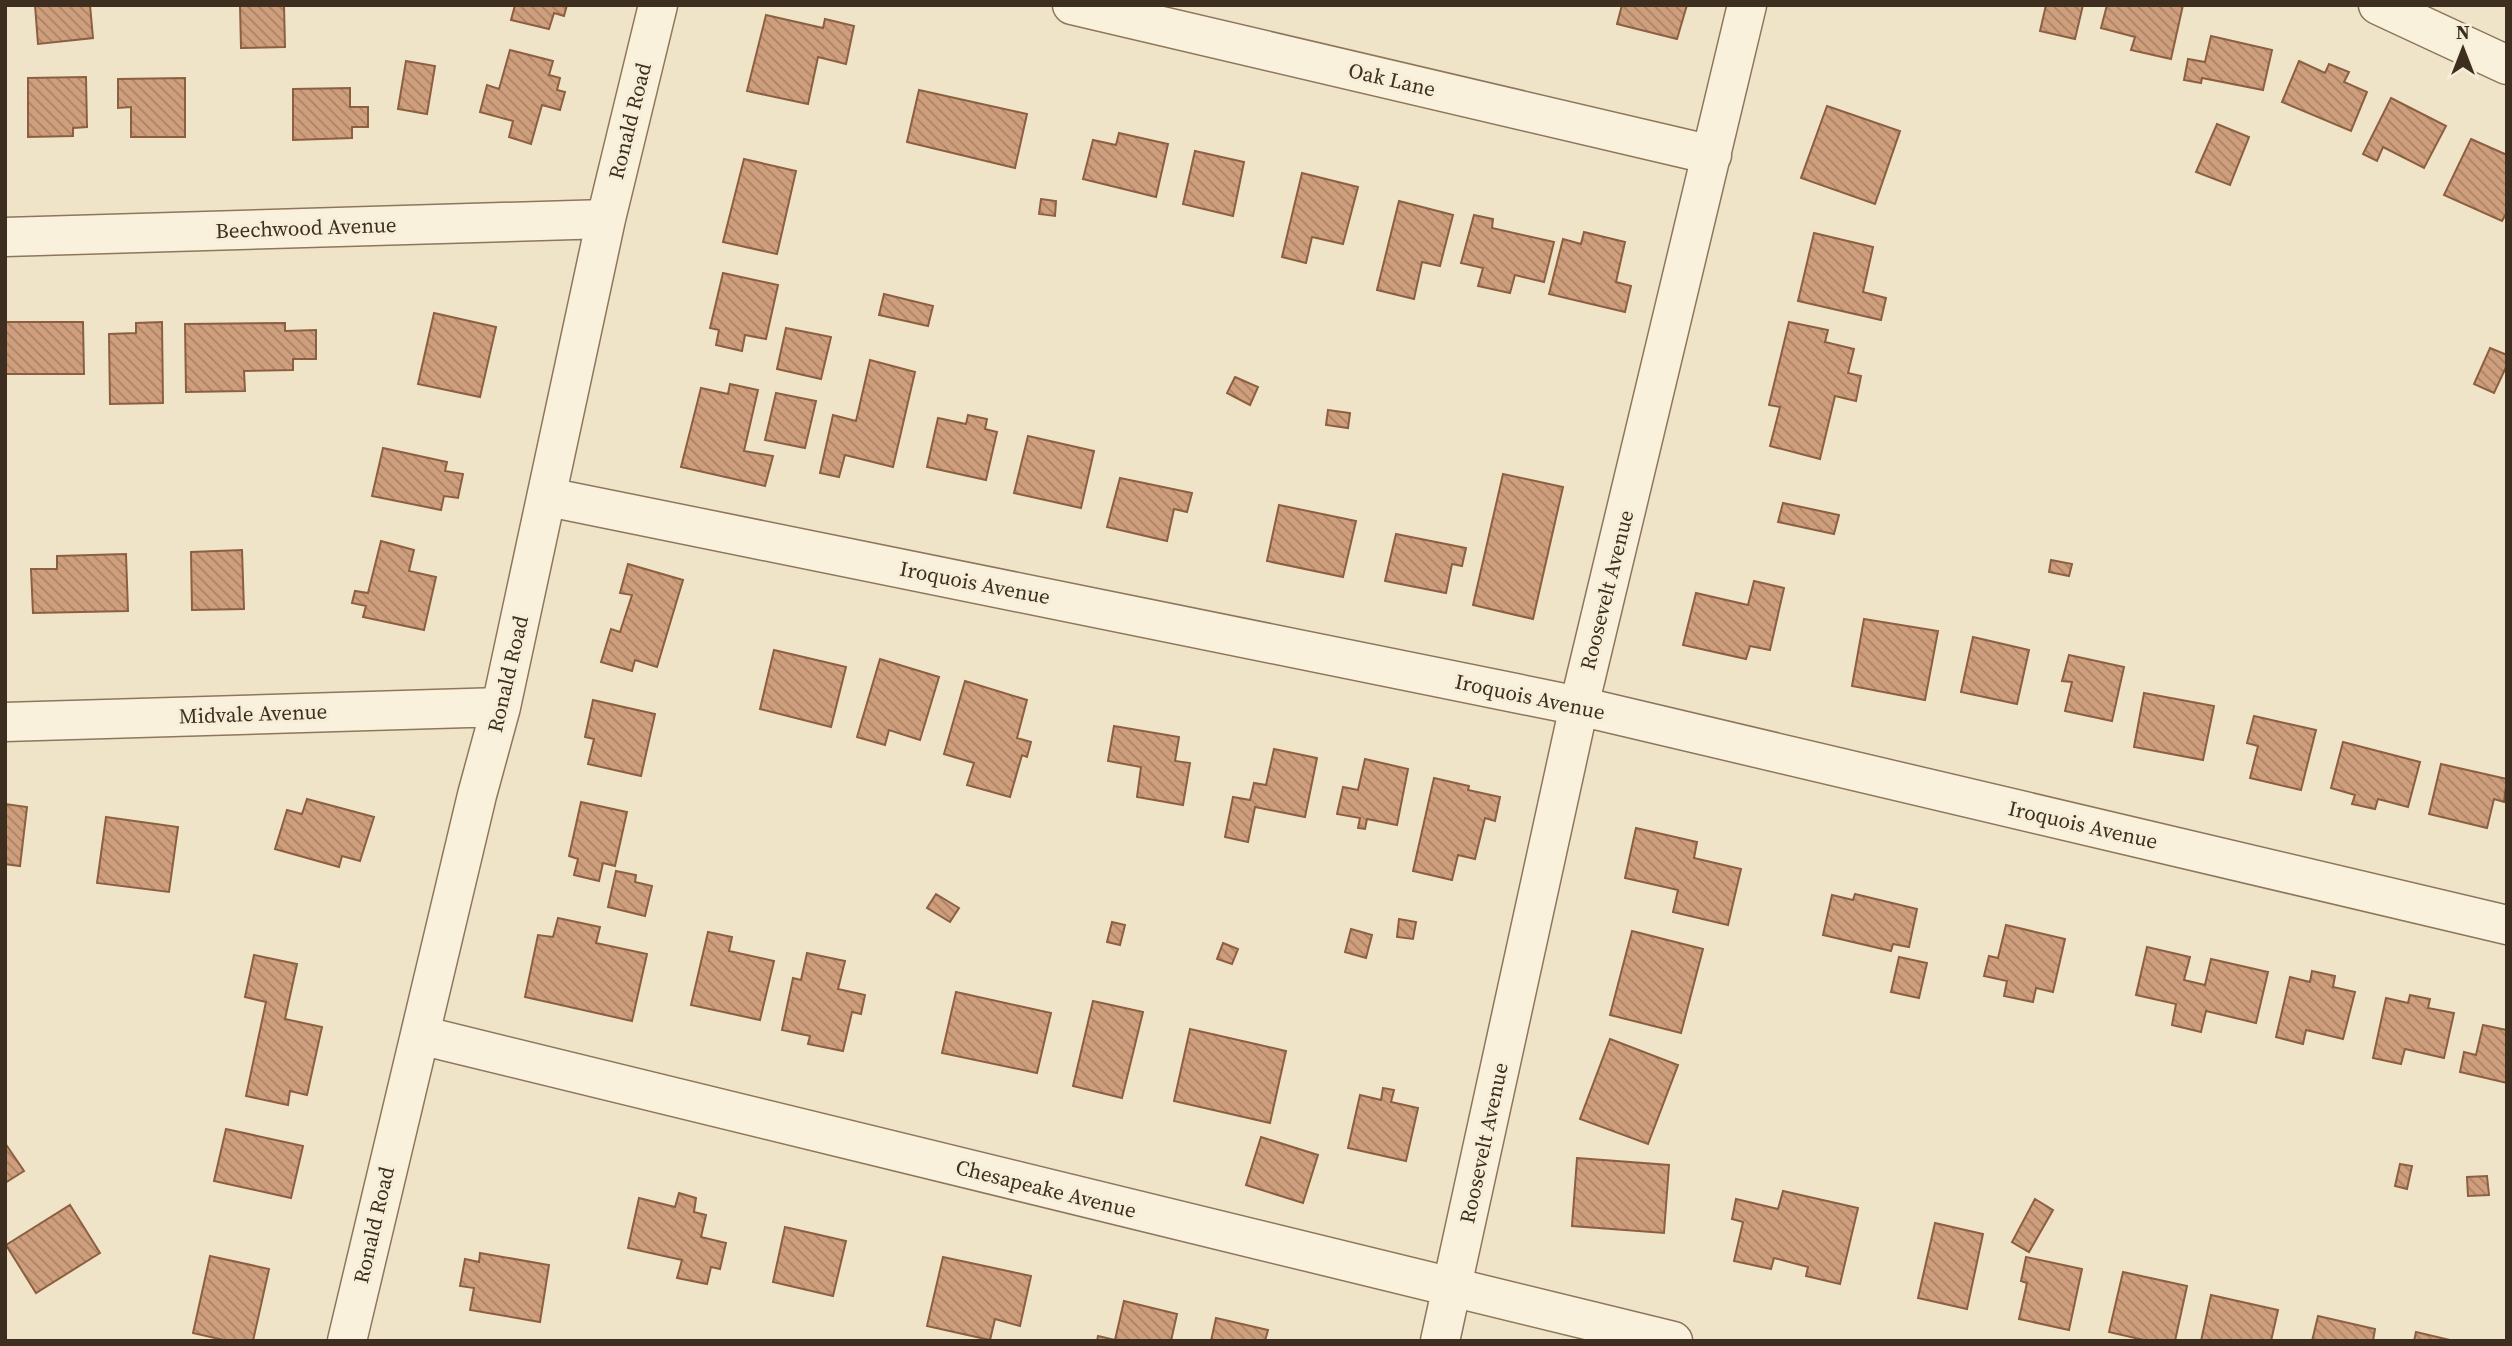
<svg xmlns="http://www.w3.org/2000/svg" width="2512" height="1346" font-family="'Source Serif 4',serif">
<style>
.building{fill:url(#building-back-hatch);stroke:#8d5f41;stroke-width:2}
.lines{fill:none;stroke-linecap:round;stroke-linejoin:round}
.minor-casing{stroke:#8d765c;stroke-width:41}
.minor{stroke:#faf1dc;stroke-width:38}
.labels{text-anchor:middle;stroke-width:6;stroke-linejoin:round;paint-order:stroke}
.street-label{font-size:21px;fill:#3d2e20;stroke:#f7eed8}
</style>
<defs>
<pattern id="building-back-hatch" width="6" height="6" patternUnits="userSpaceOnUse" patternTransform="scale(1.75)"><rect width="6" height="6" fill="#cf9f7d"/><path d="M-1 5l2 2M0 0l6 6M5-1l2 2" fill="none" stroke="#a98266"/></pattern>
</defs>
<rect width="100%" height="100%" fill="#f0e4c8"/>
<path class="building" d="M 35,5 L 90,5 L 93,38 L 38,44 Z
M 240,5 L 284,5 L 285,47 L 241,48 Z
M 515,5 L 567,5 L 564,16 L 554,13 L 549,29 L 511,20 Z
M 1622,5 L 1687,5 L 1677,39 L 1617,24 Z
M 2046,5 L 2083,5 L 2075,39 L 2040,31 Z
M 2107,5 L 2183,5 L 2171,59 L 2131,50 L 2135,37 L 2101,28 Z
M 766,15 L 823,28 L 825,19 L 854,26 L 846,64 L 818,57 L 808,104 L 747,91 Z
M 2211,36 L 2272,50 L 2263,90 L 2202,78 L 2201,83 L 2184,80 L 2188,59 L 2205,62 Z
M 510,50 L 553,61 L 549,75 L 560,78 L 557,90 L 565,92 L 560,110 L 542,105 L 531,144 L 509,137 L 513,121 L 480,112 L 487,85 L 499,89 Z
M 406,61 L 435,66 L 427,114 L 398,109 Z
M 2299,61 L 2325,73 L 2329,64 L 2349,72 L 2344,82 L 2367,92 L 2351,131 L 2282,102 Z
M 86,77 L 87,127 L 73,128 L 73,136 L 28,137 L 28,78 Z
M 185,78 L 185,137 L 131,137 L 131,107 L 118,108 L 118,79 Z
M 350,88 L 350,107 L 368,107 L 368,127 L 352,127 L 352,138 L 293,140 L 293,89 Z
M 919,90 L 1027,114 L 1015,168 L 907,142 Z
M 2391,98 L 2446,126 L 2424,168 L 2383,147 L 2377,161 L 2363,154 Z
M 1827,106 L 1900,131 L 1875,204 L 1801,178 Z
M 2217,124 L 2249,137 L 2230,185 L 2196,172 Z
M 1119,133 L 1168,144 L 1156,197 L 1083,179 L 1093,140 L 1116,145 Z
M 2471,139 L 2507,155 L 2507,212 L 2502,221 L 2444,195 Z
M 1195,151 L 1244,162 L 1233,216 L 1183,204 Z
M 744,159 L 796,171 L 777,254 L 723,242 Z
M 1302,173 L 1358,187 L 1343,244 L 1312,237 L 1306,263 L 1282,257 Z
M 1041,199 L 1056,201 L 1055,216 L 1039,214 Z
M 1399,201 L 1453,215 L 1440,266 L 1422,262 L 1414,299 L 1377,290 Z
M 1474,215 L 1493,219 L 1492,228 L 1554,242 L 1544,282 L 1515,275 L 1510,293 L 1478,286 L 1483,268 L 1461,263 Z
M 1584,232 L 1625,242 L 1616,282 L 1631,286 L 1625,312 L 1549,294 L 1563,239 L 1581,244 Z
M 1814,233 L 1873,247 L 1863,292 L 1886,298 L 1881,320 L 1798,301 Z
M 723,273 L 778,285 L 766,339 L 745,335 L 742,351 L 716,345 L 719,330 L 710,328 Z
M 884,294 L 933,306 L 928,326 L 879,315 Z
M 434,313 L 496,327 L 480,397 L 418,384 Z
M 5,322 L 83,322 L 84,374 L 5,374 Z
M 162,322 L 163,403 L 110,404 L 109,334 L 136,333 L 136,323 Z
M 1789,322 L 1828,330 L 1825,342 L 1854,349 L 1848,373 L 1861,376 L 1856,401 L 1835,396 L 1820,459 L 1770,446 L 1780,407 L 1769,405 Z
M 285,323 L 285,331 L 316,330 L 316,359 L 293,359 L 293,370 L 244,371 L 245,391 L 186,392 L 185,324 Z
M 786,328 L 831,337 L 821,379 L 777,369 Z
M 2490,348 L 2507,355 L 2507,365 L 2494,393 L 2474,384 Z
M 870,360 L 915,372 L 893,467 L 845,455 L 839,477 L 820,473 L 833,415 L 856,421 Z
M 1235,377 L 1258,387 L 1250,405 L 1227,393 Z
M 730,384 L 758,390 L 744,451 L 773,456 L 765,486 L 681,467 L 701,388 L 728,394 Z
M 776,393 L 816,401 L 805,448 L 765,440 Z
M 1328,410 L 1350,413 L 1348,428 L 1326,425 Z
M 968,415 L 987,419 L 985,429 L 997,432 L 986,480 L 927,467 L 938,418 L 966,424 Z
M 1028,436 L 1094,451 L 1081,508 L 1014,493 Z
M 383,448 L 447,462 L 445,471 L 463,474 L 458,498 L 444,496 L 441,510 L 372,496 Z
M 1503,474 L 1563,487 L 1533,619 L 1473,605 Z
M 1120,478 L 1192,493 L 1187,512 L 1174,509 L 1167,541 L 1107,527 Z
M 1783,503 L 1839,515 L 1834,534 L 1778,522 Z
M 1279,505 L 1356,521 L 1343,577 L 1267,561 Z
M 1396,534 L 1466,548 L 1462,566 L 1452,564 L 1446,593 L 1385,581 Z
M 381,541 L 414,550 L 409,571 L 436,577 L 424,630 L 363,617 L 366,606 L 352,603 L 355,591 L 368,593 Z
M 242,550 L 244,609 L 192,610 L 191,552 Z
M 126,554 L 128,611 L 33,613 L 31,569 L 57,569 L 57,556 Z
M 2051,560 L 2072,564 L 2069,576 L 2049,572 Z
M 628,564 L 683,580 L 657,667 L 635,660 L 632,671 L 601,662 L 611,629 L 620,632 L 632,595 L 620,593 Z
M 1754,581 L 1784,588 L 1770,650 L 1750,646 L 1746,659 L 1683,645 L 1696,593 L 1748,605 Z
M 1864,619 L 1938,631 L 1925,700 L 1852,686 Z
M 1973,637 L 2029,650 L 2017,704 L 1961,692 Z
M 774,650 L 846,667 L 831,727 L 760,709 Z
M 2069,655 L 2124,667 L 2112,721 L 2065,711 L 2072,682 L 2062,681 Z
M 880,659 L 939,677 L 920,740 L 889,730 L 885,745 L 857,737 Z
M 965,681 L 1027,700 L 1017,738 L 1031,742 L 1027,757 L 1022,755 L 1010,797 L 967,785 L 974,763 L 944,754 Z
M 2144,693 L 2214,706 L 2203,760 L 2134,747 Z
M 593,700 L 655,714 L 641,776 L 588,764 L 594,739 L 585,737 Z
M 2254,716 L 2316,730 L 2301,790 L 2250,778 L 2258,746 L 2247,743 Z
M 1114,726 L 1179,737 L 1175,761 L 1190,763 L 1183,805 L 1137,797 L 1141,767 L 1108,761 Z
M 2343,742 L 2420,762 L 2408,807 L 2378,799 L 2375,809 L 2352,804 L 2355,795 L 2331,788 Z
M 1274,749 L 1317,758 L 1305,817 L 1255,807 L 1248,842 L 1225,837 L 1233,797 L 1250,800 L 1254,783 L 1266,785 Z
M 1365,759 L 1408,769 L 1397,825 L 1367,819 L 1365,829 L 1358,828 L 1360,818 L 1337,814 L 1343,787 L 1358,790 Z
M 2441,764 L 2507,779 L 2504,802 L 2494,799 L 2487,828 L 2429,814 Z
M 1434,778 L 1469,786 L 1468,790 L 1500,797 L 1495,821 L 1485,818 L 1475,859 L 1458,855 L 1452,880 L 1413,871 Z
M 307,799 L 374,817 L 360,861 L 342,856 L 339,867 L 275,849 L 287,810 L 302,814 Z
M 581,802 L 627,812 L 615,866 L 603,863 L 599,881 L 574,875 L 578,859 L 569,856 Z
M 5,804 L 27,807 L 20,866 L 5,864 Z
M 106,817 L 178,827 L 169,892 L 97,883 Z
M 1636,828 L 1697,842 L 1694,858 L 1741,869 L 1728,925 L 1673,912 L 1678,890 L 1625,878 Z
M 616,871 L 636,875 L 635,882 L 652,886 L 645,916 L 608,907 Z
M 936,894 L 959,908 L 950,922 L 927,908 Z
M 1855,894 L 1917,909 L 1909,947 L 1893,944 L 1891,951 L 1823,935 L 1832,895 L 1853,900 Z
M 558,918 L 600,927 L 596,943 L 647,954 L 632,1021 L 525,997 L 538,935 L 553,937 Z
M 1399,919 L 1416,922 L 1413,939 L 1397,937 Z
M 1112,922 L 1125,925 L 1120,945 L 1107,942 Z
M 2006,925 L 2065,939 L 2053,992 L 2036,988 L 2033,1002 L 2004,996 L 2007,981 L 1984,976 L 1989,956 L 1998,958 Z
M 1351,929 L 1372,935 L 1366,958 L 1345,952 Z
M 1632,931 L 1703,949 L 1681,1033 L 1610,1015 Z
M 708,932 L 732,937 L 729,951 L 774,961 L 760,1020 L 691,1005 Z
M 1223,943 L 1238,949 L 1232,964 L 1217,959 Z
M 2147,947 L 2190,957 L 2184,980 L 2205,985 L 2211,959 L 2268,972 L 2256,1023 L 2206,1011 L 2201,1032 L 2172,1025 L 2176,1004 L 2136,995 Z
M 807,953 L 845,961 L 838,989 L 865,995 L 861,1014 L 852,1012 L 843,1051 L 808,1044 L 810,1036 L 782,1030 L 793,978 L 801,980 Z
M 254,955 L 297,964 L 285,1019 L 322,1027 L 307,1095 L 290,1091 L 288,1105 L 246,1096 L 266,1002 L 245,997 Z
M 1899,957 L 1927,963 L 1919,998 L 1891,992 Z
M 2312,971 L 2335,976 L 2333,987 L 2355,992 L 2343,1039 L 2306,1030 L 2303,1044 L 2276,1037 L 2290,977 L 2310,982 Z
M 956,992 L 1051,1013 L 1037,1073 L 942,1053 Z
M 2410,995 L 2430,999 L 2428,1008 L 2454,1013 L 2444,1058 L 2405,1049 L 2401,1064 L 2373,1058 L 2386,998 L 2408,1003 Z
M 1093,1001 L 1143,1012 L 1122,1098 L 1073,1086 Z
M 2483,1025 L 2507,1030 L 2507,1083 L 2460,1072 L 2464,1052 L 2476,1055 Z
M 1190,1029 L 1286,1051 L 1270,1123 L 1174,1101 Z
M 1610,1039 L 1678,1065 L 1648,1144 L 1580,1119 Z
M 1383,1088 L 1394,1090 L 1391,1102 L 1418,1108 L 1406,1161 L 1348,1148 L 1360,1095 L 1381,1100 Z
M 226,1129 L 303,1146 L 291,1198 L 214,1181 Z
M 1261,1137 L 1318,1155 L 1303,1203 L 1246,1185 Z
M 5,1143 L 24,1171 L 5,1183 Z
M 1577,1158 L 1669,1165 L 1664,1233 L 1572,1226 Z
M 2400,1164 L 2412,1166 L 2407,1189 L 2395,1186 Z
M 2487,1176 L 2489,1195 L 2468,1196 L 2467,1177 Z
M 1783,1191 L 1858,1208 L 1840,1284 L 1806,1276 L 1808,1267 L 1774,1258 L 1771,1269 L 1734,1261 L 1743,1222 L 1732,1219 L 1736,1199 L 1778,1209 Z
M 679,1193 L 696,1198 L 694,1212 L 706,1215 L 701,1237 L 726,1243 L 720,1269 L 711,1267 L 707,1284 L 677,1278 L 682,1260 L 628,1248 L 639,1198 L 675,1207 Z
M 2035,1199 L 2053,1210 L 2029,1252 L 2012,1242 Z
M 70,1205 L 100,1253 L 36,1293 L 6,1245 Z
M 1935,1223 L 1983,1234 L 1967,1309 L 1918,1298 Z
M 785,1227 L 846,1241 L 833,1296 L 773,1282 Z
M 480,1253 L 549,1265 L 540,1322 L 470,1310 L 474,1288 L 460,1286 L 465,1259 L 479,1262 Z
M 210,1256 L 269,1269 L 253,1341 L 228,1341 L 193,1333 Z
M 943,1257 L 1031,1276 L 1020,1326 L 995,1319 L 990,1340 L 927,1326 Z
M 2026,1257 L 2082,1269 L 2069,1330 L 2019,1319 L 2027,1283 L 2021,1281 Z
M 2123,1272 L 2187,1286 L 2175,1341 L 2148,1341 L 2109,1332 Z
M 2211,1295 L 2278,1310 L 2271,1341 L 2201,1341 Z
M 1124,1301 L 1177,1314 L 1171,1341 L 1097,1341 L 1098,1336 L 1115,1340 Z
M 2318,1316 L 2375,1329 L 2373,1341 L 2312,1341 Z
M 1216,1318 L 1268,1330 L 1265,1341 L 1211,1341 Z
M 2416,1332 L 2454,1341 L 2414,1341 Z"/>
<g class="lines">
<defs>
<path id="minor" d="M 1072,5 L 1712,155
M 2378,5 L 2507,65
M 5,237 L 606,219
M 548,497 L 1579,706 L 2507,925
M 5,722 L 501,707
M 420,1035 L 1673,1341
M 347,1341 L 477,795 L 501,707 L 606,219 L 658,5
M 1440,1341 L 1579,706 L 1747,5"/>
</defs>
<use href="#minor" class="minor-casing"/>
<use href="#minor" class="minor"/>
</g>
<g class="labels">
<g class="street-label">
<text transform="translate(1392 80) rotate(13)" y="7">Oak Lane</text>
<text transform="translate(630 121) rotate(-76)" y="7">Ronald Road</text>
<text transform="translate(306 228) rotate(-2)" y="7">Beechwood Avenue</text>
<text transform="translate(975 583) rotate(11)" y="7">Iroquois Avenue</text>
<text transform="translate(1607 590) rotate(-76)" y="7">Roosevelt Avenue</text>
<text transform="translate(508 674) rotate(-77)" y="7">Ronald Road</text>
<text transform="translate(1530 697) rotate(12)" y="7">Iroquois Avenue</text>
<text transform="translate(253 714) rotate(-2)" y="7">Midvale Avenue</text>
<text transform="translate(2083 825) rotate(13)" y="7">Iroquois Avenue</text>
<text transform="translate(1484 1143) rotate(-78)" y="7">Roosevelt Avenue</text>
<text transform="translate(1046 1189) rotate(14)" y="7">Chesapeake Avenue</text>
<text transform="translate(374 1225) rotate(-77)" y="7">Ronald Road</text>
</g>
</g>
<rect width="2512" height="1346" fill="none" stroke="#3d2e20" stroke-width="14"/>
<g transform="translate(2463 49)" stroke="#f7eed8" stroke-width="5" paint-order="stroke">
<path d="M0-5L12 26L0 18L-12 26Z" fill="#3d2e20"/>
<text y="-10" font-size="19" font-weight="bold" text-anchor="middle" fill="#3d2e20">N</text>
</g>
</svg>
